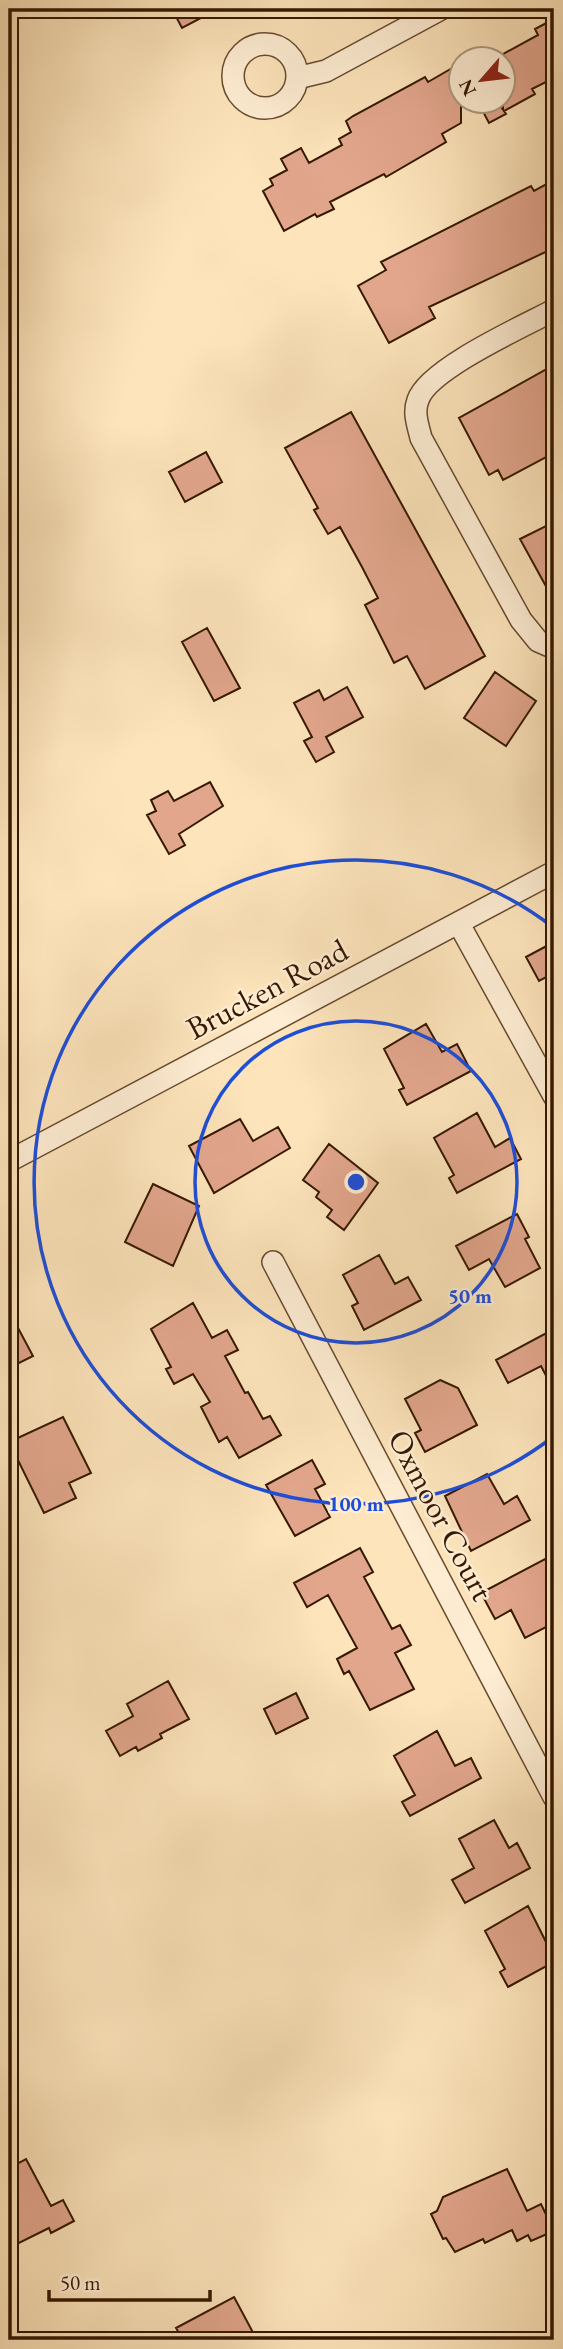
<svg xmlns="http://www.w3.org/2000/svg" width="563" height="2349" font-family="'EB Garamond',serif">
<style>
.building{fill:#e2a68d;stroke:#351800;stroke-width:2}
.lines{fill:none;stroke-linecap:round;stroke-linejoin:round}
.minor-casing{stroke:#674b2f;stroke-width:24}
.minor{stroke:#feedd3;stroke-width:21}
.ring{fill:none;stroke:#1d4ed8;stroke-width:3.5}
.labels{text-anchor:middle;stroke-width:5;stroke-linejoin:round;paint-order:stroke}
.street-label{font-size:32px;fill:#351800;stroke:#feedd3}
.centre{fill:#1d4ed8;stroke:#feedd3;stroke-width:3.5}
.ring-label{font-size:21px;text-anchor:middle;font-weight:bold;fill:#1d4ed8;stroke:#feedd3;stroke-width:5;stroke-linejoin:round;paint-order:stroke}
</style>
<rect width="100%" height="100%" fill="#fde4bb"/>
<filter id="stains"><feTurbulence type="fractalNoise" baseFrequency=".00286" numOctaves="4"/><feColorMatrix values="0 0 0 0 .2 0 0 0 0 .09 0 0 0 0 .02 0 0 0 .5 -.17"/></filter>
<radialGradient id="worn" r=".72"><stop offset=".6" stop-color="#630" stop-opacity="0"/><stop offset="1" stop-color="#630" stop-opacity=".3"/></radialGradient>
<path class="building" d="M 172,9 L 218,9 L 182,28 Z
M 554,19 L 554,78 L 532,89 L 535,94 L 504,111 L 506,114 L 489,123 L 478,102 L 499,102 L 503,110 L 503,54 L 538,35 L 535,29 Z
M 461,63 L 461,123 L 442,134 L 446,142 L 386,177 L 384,174 L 330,202 L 334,209 L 317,217 L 315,214 L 284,231 L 263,191 L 273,185 L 270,179 L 287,170 L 281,159 L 301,148 L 309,163 L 342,145 L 339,139 L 351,132 L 346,121 L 353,116 L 425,77 L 428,82 Z
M 554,180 L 554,248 L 429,307 L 435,318 L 389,343 L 358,286 L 386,270 L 381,262 L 531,186 L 534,191 Z
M 554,365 L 554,453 L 503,480 L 498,470 L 489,475 L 459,418 Z
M 351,412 L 485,656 L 425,689 L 407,656 L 394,663 L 365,605 L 378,598 L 362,567 L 340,527 L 328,534 L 314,510 L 318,508 L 285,448 Z
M 206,452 L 222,482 L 185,502 L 169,472 Z
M 554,522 L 554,601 L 520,539 Z
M 207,628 L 240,688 L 214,701 L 182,642 Z
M 495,672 L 536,701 L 506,746 L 464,718 Z
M 347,687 L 363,717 L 326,737 L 334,752 L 316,762 L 304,741 L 312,737 L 294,703 L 319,690 L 324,700 Z
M 210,782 L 223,806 L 179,834 L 185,845 L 169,854 L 147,815 L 156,811 L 151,800 L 168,791 L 174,801 Z
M 554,942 L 554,973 L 539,981 L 526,957 Z
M 426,1024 L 442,1052 L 457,1044 L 471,1071 L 407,1105 L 399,1090 L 404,1088 L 384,1049 Z
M 477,1113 L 495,1147 L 510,1138 L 521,1159 L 457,1193 L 449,1178 L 454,1175 L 434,1138 Z
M 240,1119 L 253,1141 L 278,1127 L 290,1148 L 214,1193 L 189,1146 Z
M 329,1144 L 378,1183 L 344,1230 L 327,1217 L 332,1210 L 316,1197 L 319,1192 L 303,1180 Z
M 153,1184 L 199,1206 L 173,1266 L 125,1242 Z
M 517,1214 L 529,1237 L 525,1239 L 540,1268 L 505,1287 L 489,1259 L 469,1270 L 456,1246 Z
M 379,1255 L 395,1284 L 408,1277 L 421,1300 L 364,1330 L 352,1306 L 358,1303 L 343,1275 Z
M 193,1303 L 212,1338 L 227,1330 L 238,1350 L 225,1356 L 245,1393 L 248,1392 L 263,1419 L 270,1416 L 281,1435 L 239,1458 L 227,1437 L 219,1442 L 201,1407 L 210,1402 L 193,1374 L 174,1384 L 166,1369 L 171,1367 L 151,1329 Z
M 9,1311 L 33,1356 L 9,1368 Z
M 554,1329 L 554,1391 L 541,1366 L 508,1383 L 496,1360 Z
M 440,1380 L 458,1388 L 477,1425 L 425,1452 L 415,1433 L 421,1430 L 405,1399 Z
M 63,1417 L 91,1473 L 69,1483 L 76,1498 L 44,1513 L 9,1442 Z
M 312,1460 L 325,1484 L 315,1489 L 330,1517 L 295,1536 L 266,1485 Z
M 487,1474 L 504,1504 L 517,1496 L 530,1520 L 471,1551 L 445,1496 Z
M 360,1548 L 373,1572 L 364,1577 L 392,1629 L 400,1625 L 411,1645 L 395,1653 L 414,1689 L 370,1710 L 349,1671 L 344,1674 L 337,1659 L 357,1648 L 328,1595 L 307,1607 L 294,1583 Z
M 545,1559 L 553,1574 L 548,1576 L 554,1588 L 554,1623 L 525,1638 L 511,1610 L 495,1619 L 481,1593 Z
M 168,1681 L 189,1719 L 160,1734 L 162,1738 L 138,1751 L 136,1747 L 120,1756 L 106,1731 L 133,1716 L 127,1704 Z
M 296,1693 L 308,1718 L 276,1734 L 264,1709 Z
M 437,1731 L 455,1766 L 471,1758 L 481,1778 L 410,1816 L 402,1802 L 415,1795 L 394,1756 Z
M 494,1820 L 509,1848 L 517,1843 L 530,1868 L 465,1903 L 452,1880 L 474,1868 L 459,1839 Z
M 528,1906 L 546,1942 L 554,1937 L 554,1962 L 508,1987 L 500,1972 L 505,1969 L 485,1931 Z
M 26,2159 L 51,2206 L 63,2200 L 74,2221 L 51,2233 L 49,2228 L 17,2244 L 9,2228 L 9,2168 Z
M 507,2169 L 527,2211 L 541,2204 L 554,2231 L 531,2241 L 528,2235 L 517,2241 L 512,2230 L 485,2243 L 483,2239 L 455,2252 L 446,2238 L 443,2239 L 431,2214 L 437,2211 L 443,2197 Z
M 234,2297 L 257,2340 L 183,2340 L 176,2328 Z"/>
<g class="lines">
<defs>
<path id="minor" d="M233 76a32 32 0 1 1 64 0a32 32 0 1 1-64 0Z
M 297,78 L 326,71 L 441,9
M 554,310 C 524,326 428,369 418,400 C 413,413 418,425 421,438 L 521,620 L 538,641 L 554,648
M 459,924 L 554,1096
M 9,1161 L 554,872
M 273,1262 L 554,1797"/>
</defs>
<use href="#minor" class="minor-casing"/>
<use href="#minor" class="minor"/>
</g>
<g class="ring">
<circle cx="356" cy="1182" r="161"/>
<path d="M554 1436A322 322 0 1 1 554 928"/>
</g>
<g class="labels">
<g class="street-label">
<text transform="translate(267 989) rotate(-28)" y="11">Brucken Road</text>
<text transform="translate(441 1515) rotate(62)" y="11">Oxmoor Court</text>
</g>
</g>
<circle cx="356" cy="1182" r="10" class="centre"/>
<g class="ring-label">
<text x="470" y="1303">50 m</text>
<text x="356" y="1511">100 m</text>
</g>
<rect width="563" height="2349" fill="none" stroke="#fde4bb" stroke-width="35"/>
<rect x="10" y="10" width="542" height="2328" fill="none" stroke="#351800" stroke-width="3.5"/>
<rect x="18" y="18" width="528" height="2314" fill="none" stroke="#351800" stroke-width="2"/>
<g transform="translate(482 80) rotate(242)"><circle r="33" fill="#feedd3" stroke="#ae987f" stroke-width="2"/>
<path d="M0-5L12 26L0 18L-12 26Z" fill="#8f2418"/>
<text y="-10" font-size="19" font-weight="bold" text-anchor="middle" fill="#351800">N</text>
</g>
<path d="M49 2290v10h161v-10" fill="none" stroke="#351800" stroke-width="3.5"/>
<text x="60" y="2290" font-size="21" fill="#351800" stroke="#feedd3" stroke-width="5" paint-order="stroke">50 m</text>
<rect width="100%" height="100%" filter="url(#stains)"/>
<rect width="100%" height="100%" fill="url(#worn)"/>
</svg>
